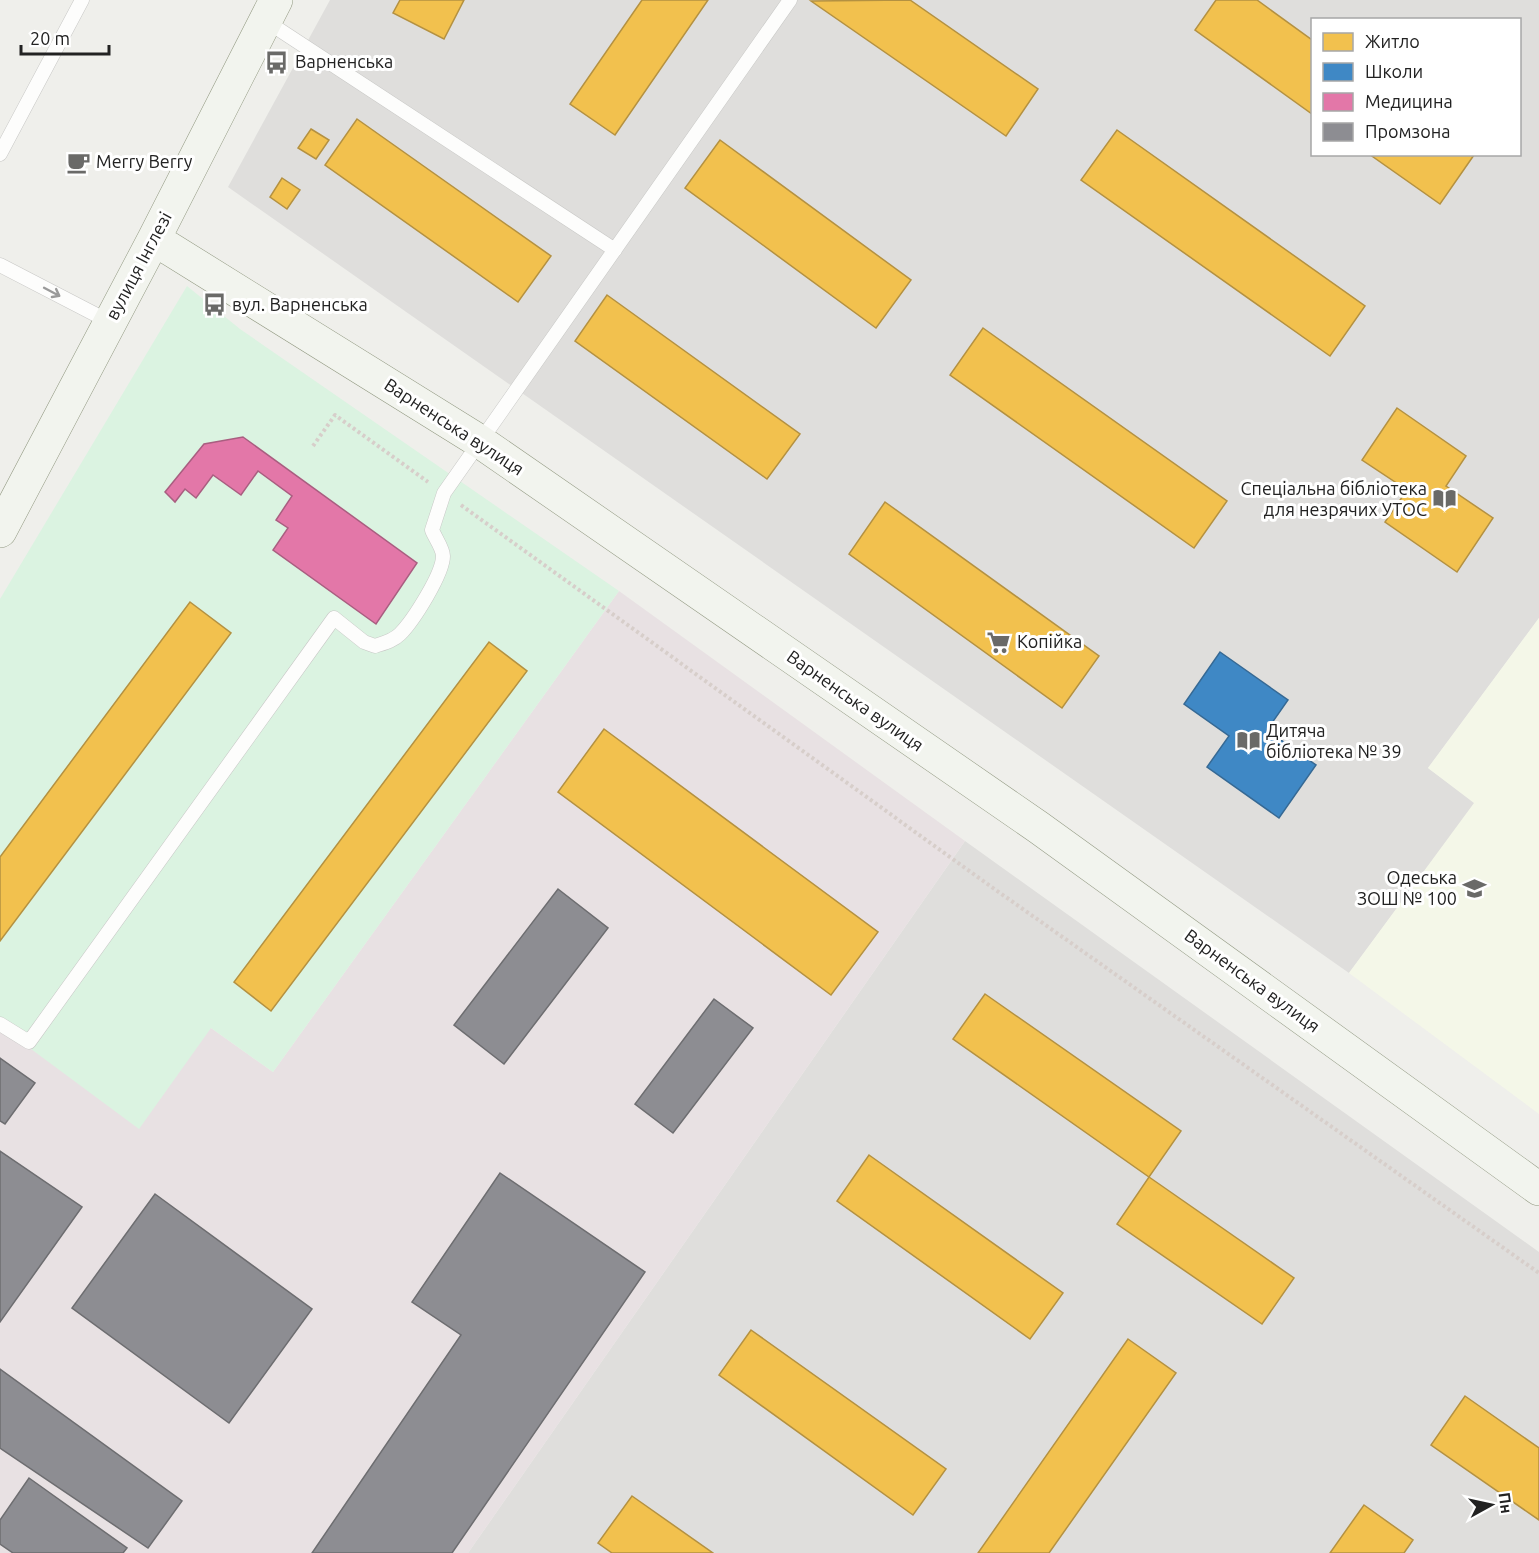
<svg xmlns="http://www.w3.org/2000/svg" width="1539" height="1553" font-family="Ubuntu,sans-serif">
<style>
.residential{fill:#dfdedc;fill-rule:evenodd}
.industrial{fill:#e8e1e3}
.education{fill:#f4f7e8}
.park{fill:#dbf3e1}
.homes{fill:#f2c14e;stroke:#b49141;stroke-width:1.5}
.schools{fill:#3f88c5;stroke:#366994;stroke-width:1.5}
.health{fill:#e377a8;stroke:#a95e80;stroke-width:1.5}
.industry{fill:#8d8d92;stroke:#6d6d70;stroke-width:1.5}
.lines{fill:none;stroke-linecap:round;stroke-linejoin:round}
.lane-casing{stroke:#c7c7c5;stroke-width:15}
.secondary-casing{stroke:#939a83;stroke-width:34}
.path{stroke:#d7ceca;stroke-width:4;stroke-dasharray:3 3;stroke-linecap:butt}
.lane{stroke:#fdfdfc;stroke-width:14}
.secondary{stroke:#f2f4ee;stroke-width:33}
.oneway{stroke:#9a9a9a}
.labels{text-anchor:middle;stroke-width:6;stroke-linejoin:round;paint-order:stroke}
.poi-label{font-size:18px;fill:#222;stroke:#fff;text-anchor:start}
.street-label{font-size:18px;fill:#222;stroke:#fff}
</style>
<rect width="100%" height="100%" fill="#efefeb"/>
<path class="residential" d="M 330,0 L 1539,0 L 1539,618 L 1428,768 L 1475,803 L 1349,973 L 228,187 ZM 1312,20 L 1520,20 L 1520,154 L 1312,154 Z
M 965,841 L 1539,1252 L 1539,1553 L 468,1553 Z"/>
<path class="industrial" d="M 619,591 L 965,841 L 468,1553 L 0,1553 L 0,1026 L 211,1028 L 273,1072 Z"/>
<path class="education" d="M 1539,618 L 1539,1114 L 1349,973 L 1474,803 L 1428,768 Z"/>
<path class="park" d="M 187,286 L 240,329 L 619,591 L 273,1072 L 211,1028 L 139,1129 L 0,1026 L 0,599 Z"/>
<path class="homes" d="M 400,0 L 464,0 L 444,39 L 393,13 Z
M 642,0 L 708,0 L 615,135 L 570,104 Z
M 910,0 L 1038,89 L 1006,136 L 811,1 Z
M 1216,0 L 1257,0 L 1312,40 L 1312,114 L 1195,30 Z
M 357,119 L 551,256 L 518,302 L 325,165 Z
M 311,129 L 329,140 L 316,159 L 298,148 Z
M 1117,130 L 1365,306 L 1330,356 L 1081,180 Z
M 720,140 L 911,280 L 876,328 L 685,188 Z
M 1369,154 L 1473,154 L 1474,155 L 1440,204 Z
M 282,178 L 300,190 L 287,209 L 270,197 Z
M 607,295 L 800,434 L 767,479 L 575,341 Z
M 983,328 L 1227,501 L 1194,548 L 950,375 Z
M 1397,408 L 1466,456 L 1446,486 L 1493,518 L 1457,572 L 1385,522 L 1407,490 L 1362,460 Z
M 885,502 L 1099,656 L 1062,708 L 849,554 Z
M 190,602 L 231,633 L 0,941 L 0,857 Z
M 489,642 L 527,671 L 271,1011 L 234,982 Z
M 604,729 L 878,932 L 831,995 L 558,792 Z
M 985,994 L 1181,1131 L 1149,1177 L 953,1039 Z
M 869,1155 L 1063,1293 L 1030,1339 L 837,1201 Z
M 1149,1177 L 1294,1278 L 1262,1324 L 1117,1224 Z
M 751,1330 L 946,1469 L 913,1515 L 719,1375 Z
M 1128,1339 L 1176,1373 L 1049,1553 L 978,1553 Z
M 1465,1396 L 1539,1448 L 1539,1520 L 1431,1445 Z
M 632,1496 L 713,1553 L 612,1553 L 598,1543 Z
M 1364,1505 L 1413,1540 L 1404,1553 L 1330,1553 Z"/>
<path class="schools" d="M 1220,652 L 1288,700 L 1267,730 L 1316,765 L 1279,818 L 1207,767 L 1229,736 L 1184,704 Z"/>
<path class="health" d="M 243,437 L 417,563 L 376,624 L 273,550 L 288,528 L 276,520 L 292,496 L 258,471 L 241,495 L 213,475 L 196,498 L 185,489 L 175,502 L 165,492 L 204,444 Z"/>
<path class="industry" d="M 558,889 L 608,928 L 504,1064 L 454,1025 Z
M 714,999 L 753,1028 L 673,1133 L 635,1104 Z
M 0,1058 L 35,1083 L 5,1124 L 0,1121 Z
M 0,1151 L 82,1207 L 0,1322 Z
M 500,1173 L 645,1272 L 452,1553 L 312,1553 L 461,1335 L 412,1302 Z
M 155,1194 L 312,1309 L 229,1423 L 72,1308 Z
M 0,1369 L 182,1501 L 148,1548 L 0,1448 Z
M 29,1478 L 127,1548 L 123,1553 L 13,1553 L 0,1544 L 0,1520 Z"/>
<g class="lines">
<defs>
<path id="lane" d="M 266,21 L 615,250
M 0,154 L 82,0
M 0,265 L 110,322
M 0,1024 L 29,1042 L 334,618 L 364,642 L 375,646 C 384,643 393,641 400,634 C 413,621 443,574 443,556 C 443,548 435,538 432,530 L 444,493 L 790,0"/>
<path id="secondary" d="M 154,239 L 479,441 L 1038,827 L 1539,1189
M 0,531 L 154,239 L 276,0"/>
</defs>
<use href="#lane" class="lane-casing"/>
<use href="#secondary" class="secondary-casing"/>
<path class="path" d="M 313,446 L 335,415 L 428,482
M 461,505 L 993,888 L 1539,1273"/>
<use href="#lane" class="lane"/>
<use href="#secondary" class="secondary"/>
</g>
<defs><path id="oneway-shaft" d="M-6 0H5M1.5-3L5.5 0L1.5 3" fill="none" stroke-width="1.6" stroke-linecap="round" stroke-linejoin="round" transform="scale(1.5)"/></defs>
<use class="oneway" href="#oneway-shaft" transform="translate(52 292) rotate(28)"/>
<defs>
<symbol id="bus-bare" viewBox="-9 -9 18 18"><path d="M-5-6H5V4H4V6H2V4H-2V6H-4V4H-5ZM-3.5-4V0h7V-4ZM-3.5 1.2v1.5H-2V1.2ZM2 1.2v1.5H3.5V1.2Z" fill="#6a6a68" stroke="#fff" stroke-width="2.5" paint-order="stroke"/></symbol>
<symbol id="cafe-bare" viewBox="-9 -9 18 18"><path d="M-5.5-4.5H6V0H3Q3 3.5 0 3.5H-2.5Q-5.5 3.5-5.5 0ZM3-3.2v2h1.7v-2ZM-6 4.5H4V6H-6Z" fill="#6a6a68" stroke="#fff" stroke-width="2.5" paint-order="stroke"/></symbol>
<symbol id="library-bare" viewBox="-9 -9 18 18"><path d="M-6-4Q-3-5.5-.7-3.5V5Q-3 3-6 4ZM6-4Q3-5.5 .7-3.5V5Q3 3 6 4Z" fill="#6a6a68" stroke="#fff" stroke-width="2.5" paint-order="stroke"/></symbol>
<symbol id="supermarket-bare" viewBox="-9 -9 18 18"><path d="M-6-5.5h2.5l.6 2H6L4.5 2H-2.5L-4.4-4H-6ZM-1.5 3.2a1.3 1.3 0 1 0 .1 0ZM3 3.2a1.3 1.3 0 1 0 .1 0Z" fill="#6a6a68" stroke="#fff" stroke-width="2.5" paint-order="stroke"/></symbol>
<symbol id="school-bare" viewBox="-9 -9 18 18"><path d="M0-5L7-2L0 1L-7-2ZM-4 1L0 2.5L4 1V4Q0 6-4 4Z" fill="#6a6a68" stroke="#fff" stroke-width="2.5" paint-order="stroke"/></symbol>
</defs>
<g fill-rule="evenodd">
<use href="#bus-bare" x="260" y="46" width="33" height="33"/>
<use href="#cafe-bare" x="62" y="146" width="33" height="33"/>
<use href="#bus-bare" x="198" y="288" width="33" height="33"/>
<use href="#library-bare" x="1428" y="482" width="33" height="33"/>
<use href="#supermarket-bare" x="982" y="626" width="33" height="33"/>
<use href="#library-bare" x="1232" y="724" width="33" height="33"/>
<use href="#school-bare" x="1458" y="872" width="33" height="33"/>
</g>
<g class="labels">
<g class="poi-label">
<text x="295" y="68">Варненська</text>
<text x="96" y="168">Merry Berry</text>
<text x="232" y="311">вул. Варненська</text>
<text x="1427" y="495" text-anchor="end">Спеціальна бібліотека<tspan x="1427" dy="21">для незрячих УТОС</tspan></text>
<text x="1017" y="648">Копійка</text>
<text x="1266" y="737">Дитяча<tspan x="1266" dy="21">бібліотека № 39</tspan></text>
<text x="1457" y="884" text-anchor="end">Одеська<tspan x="1457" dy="21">ЗОШ № 100</tspan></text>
</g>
<g class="street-label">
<text transform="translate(139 266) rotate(-62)" y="6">вулиця Інглезі</text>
<text transform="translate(454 427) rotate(33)" y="6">Варненська вулиця</text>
<text transform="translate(855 701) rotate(35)" y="6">Варненська вулиця</text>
<text transform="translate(1252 981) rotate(36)" y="6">Варненська вулиця</text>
</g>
</g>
<rect x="1311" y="18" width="210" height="138" fill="#ffffff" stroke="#a7a7a7" stroke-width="1.5"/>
<rect x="1323" y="33" width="30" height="18" fill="#f2c14e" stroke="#a7a7a7" stroke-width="1.5"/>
<text x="1365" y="48" font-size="18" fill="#222222">Житло</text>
<rect x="1323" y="63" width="30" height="18" fill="#3f88c5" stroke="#a7a7a7" stroke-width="1.5"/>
<text x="1365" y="78" font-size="18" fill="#222222">Школи</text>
<rect x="1323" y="93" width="30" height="18" fill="#e377a8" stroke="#a7a7a7" stroke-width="1.5"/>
<text x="1365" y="108" font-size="18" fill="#222222">Медицина</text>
<rect x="1323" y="123" width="30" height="18" fill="#8d8d92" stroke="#a7a7a7" stroke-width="1.5"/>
<text x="1365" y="138" font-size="18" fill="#222222">Промзона</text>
<g transform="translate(1491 1505) rotate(82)" stroke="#ffffff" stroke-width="4.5" paint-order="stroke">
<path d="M0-4.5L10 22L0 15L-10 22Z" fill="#222222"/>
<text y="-9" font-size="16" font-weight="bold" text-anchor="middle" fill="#222222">Пн</text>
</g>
<path d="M21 45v9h88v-9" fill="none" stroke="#222222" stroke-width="3"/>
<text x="30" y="45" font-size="18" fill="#222222" stroke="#ffffff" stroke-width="4.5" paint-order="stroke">20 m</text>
</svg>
